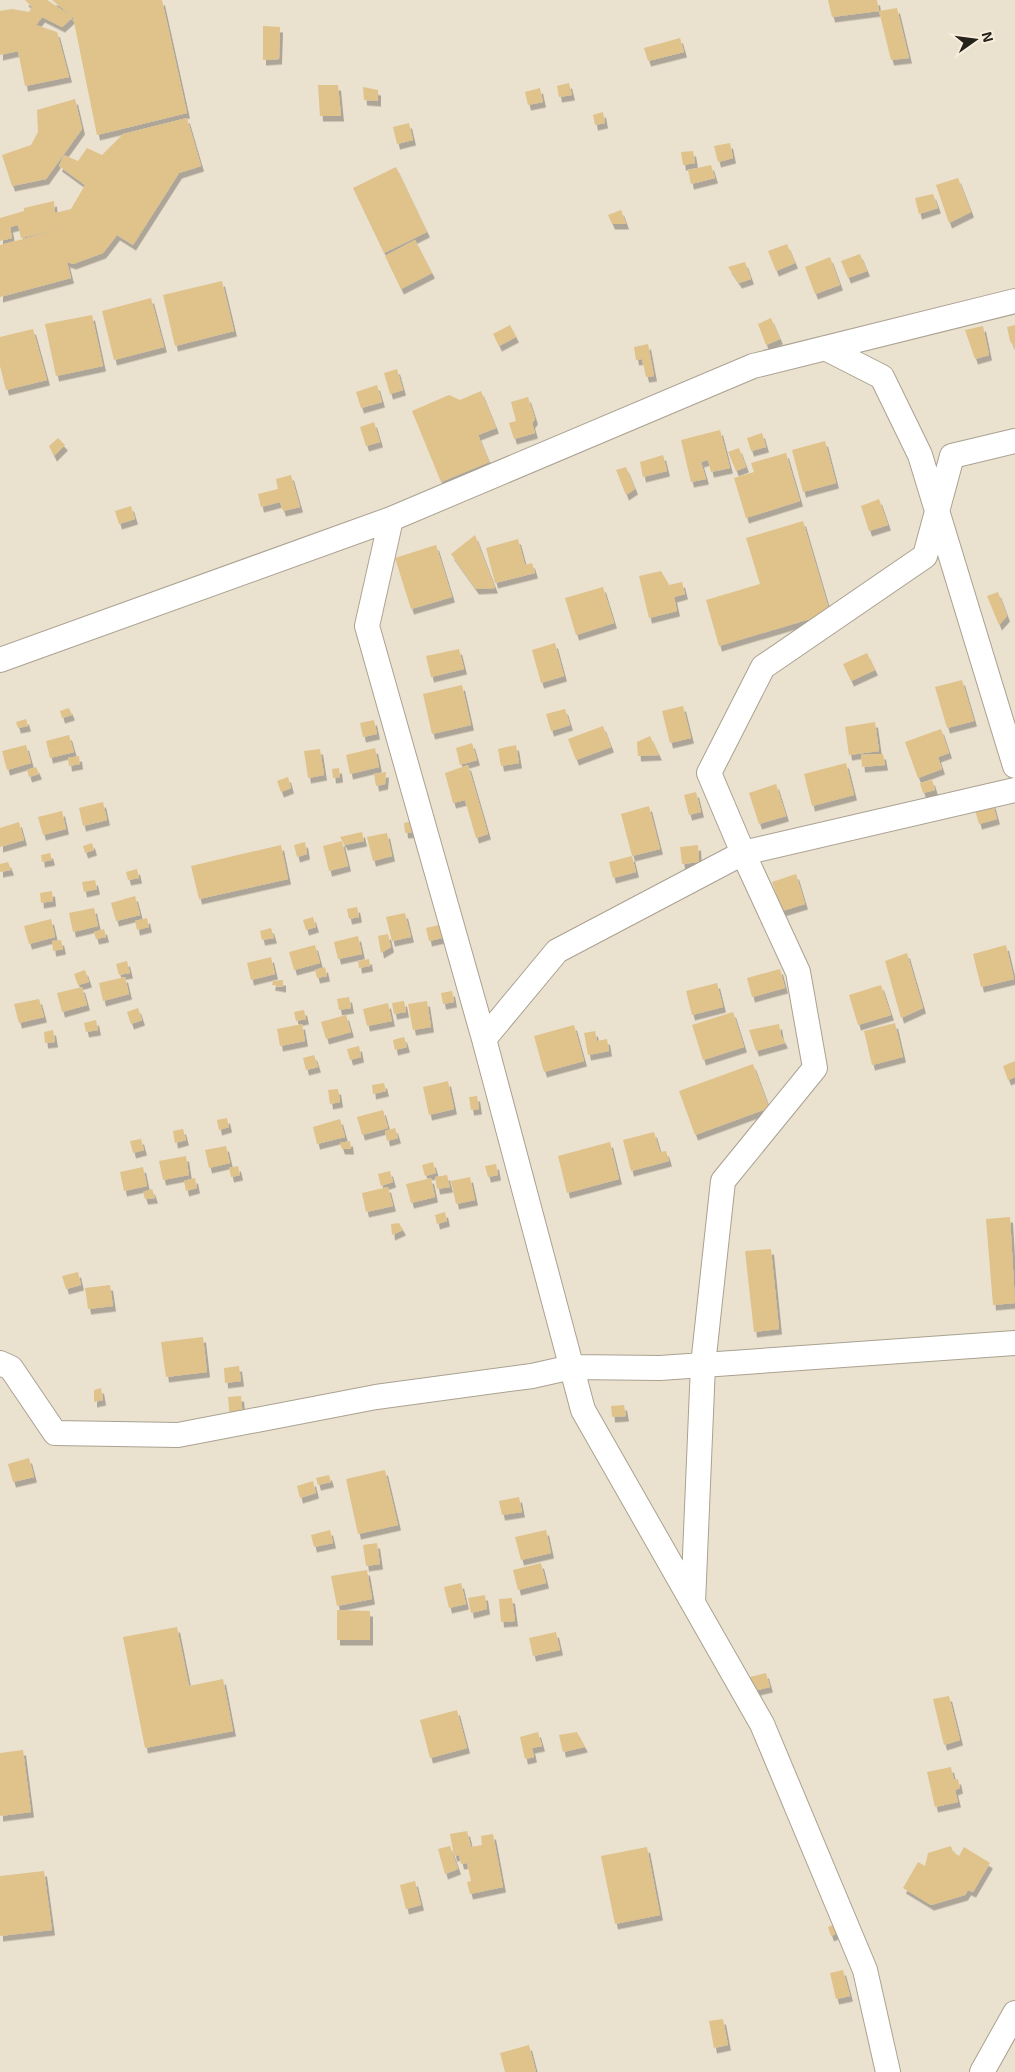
<svg xmlns="http://www.w3.org/2000/svg" width="1015" height="2072" font-family="'Exo 2',sans-serif">
<style>
.building{fill:#e0c28b;filter:url(#shadow)}
.lines{fill:none;stroke-linecap:round;stroke-linejoin:round}
.minor-casing{stroke:#aaa191;stroke-width:26}
.minor{stroke:#fff;stroke-width:24}
</style>
<defs>
<filter id="shadow"><feDropShadow dx="3" dy="5.5" stdDeviation="0" flood-color="#0004"/></filter>
</defs>
<rect width="100%" height="100%" fill="#ebe1cf"/>
<path class="building" d="M 25,0 L 47,0 L 73,17 L 62,27 L 42,17 L 36,25 L 57,32 L 69,77 L 25,86 L 18,51 L 0,55 L 0,11 L 12,9 L 29,12 L 32,7 Z
M 52,0 L 162,0 L 187,113 L 97,135 L 73,17 Z
M 828,0 L 877,0 L 879,11 L 832,17 Z
M 897,8 L 909,58 L 891,60 L 879,11 Z
M 263,26 L 280,27 L 279,59 L 263,60 Z
M 680,38 L 684,52 L 648,61 L 644,48 Z
M 569,83 L 572,95 L 559,97 L 557,86 Z
M 318,85 L 338,85 L 341,116 L 320,116 Z
M 363,87 L 378,90 L 378,101 L 364,100 Z
M 540,88 L 543,102 L 528,105 L 525,92 Z
M 75,99 L 82,129 L 46,179 L 12,186 L 2,155 L 31,145 L 38,132 L 37,110 Z
M 603,112 L 605,123 L 595,125 L 593,115 Z
M 187,118 L 201,166 L 179,173 L 133,245 L 117,235 L 103,253 L 73,264 L 67,262 L 71,278 L 0,297 L 0,245 L 58,230 L 21,238 L 18,225 L 10,227 L 12,238 L 0,241 L 0,218 L 24,211 L 24,208 L 54,201 L 55,213 L 71,209 L 85,185 L 59,166 L 64,155 L 78,161 L 87,148 L 102,155 L 123,134 Z
M 409,123 L 413,140 L 397,144 L 393,127 Z
M 730,143 L 733,158 L 718,162 L 714,146 Z
M 693,151 L 695,163 L 683,165 L 681,152 Z
M 711,165 L 715,178 L 691,184 L 688,170 Z
M 396,167 L 427,232 L 384,253 L 353,188 Z
M 958,178 L 971,212 L 949,223 L 936,185 Z
M 933,194 L 938,208 L 919,214 L 915,198 Z
M 621,210 L 626,224 L 612,224 L 608,215 Z
M 415,240 L 432,273 L 401,289 L 385,256 Z
M 787,244 L 795,263 L 776,271 L 768,251 Z
M 860,254 L 867,271 L 848,278 L 841,261 Z
M 830,257 L 840,285 L 815,294 L 805,267 Z
M 745,262 L 751,279 L 739,283 L 728,267 Z
M 222,281 L 234,331 L 175,346 L 163,295 Z
M 151,298 L 164,347 L 114,360 L 102,311 Z
M 92,315 L 103,366 L 56,376 L 45,324 Z
M 771,318 L 780,339 L 766,345 L 758,324 Z
M 510,325 L 516,337 L 499,346 L 493,334 Z
M 1015,325 L 1015,348 L 1010,341 L 1007,327 Z
M 983,326 L 989,355 L 975,359 L 965,330 Z
M 33,329 L 47,380 L 6,390 L 0,366 L 0,337 Z
M 648,344 L 654,376 L 646,377 L 642,359 L 636,360 L 634,347 Z
M 397,369 L 403,390 L 390,394 L 384,373 Z
M 377,385 L 382,402 L 361,408 L 356,392 Z
M 481,391 L 496,428 L 478,435 L 489,462 L 441,482 L 412,411 L 449,395 L 460,400 Z
M 528,397 L 535,419 L 532,423 L 535,433 L 514,439 L 509,423 L 516,421 L 511,402 Z
M 374,422 L 380,442 L 366,446 L 360,427 Z
M 720,430 L 730,468 L 711,472 L 708,460 L 701,462 L 706,479 L 691,482 L 681,440 Z
M 762,433 L 766,447 L 751,451 L 747,438 Z
M 58,438 L 65,445 L 54,456 L 49,446 Z
M 825,441 L 836,483 L 803,492 L 792,450 Z
M 739,448 L 746,467 L 736,471 L 728,452 Z
M 786,453 L 800,501 L 746,518 L 734,478 L 754,472 L 751,463 Z
M 663,455 L 667,471 L 643,477 L 640,462 Z
M 626,467 L 635,489 L 626,495 L 616,470 Z
M 291,475 L 300,507 L 283,511 L 280,502 L 261,507 L 258,494 L 278,489 L 276,479 Z
M 879,499 L 888,525 L 869,531 L 861,506 Z
M 131,506 L 135,519 L 119,524 L 115,511 Z
M 803,521 L 830,613 L 719,646 L 706,600 L 760,584 L 746,538 Z
M 475,535 L 495,588 L 476,589 L 451,554 Z
M 518,539 L 525,565 L 532,563 L 535,573 L 495,583 L 486,548 Z
M 436,545 L 452,597 L 411,609 L 395,558 Z
M 661,571 L 669,585 L 682,582 L 685,594 L 674,597 L 677,611 L 649,618 L 639,576 Z
M 603,587 L 614,623 L 576,635 L 565,598 Z
M 998,592 L 1007,616 L 999,625 L 987,596 Z
M 555,643 L 564,676 L 541,683 L 532,650 Z
M 459,649 L 464,669 L 431,677 L 426,656 Z
M 867,653 L 875,670 L 851,681 L 843,664 Z
M 962,680 L 974,721 L 947,728 L 935,687 Z
M 462,685 L 471,725 L 432,734 L 423,694 Z
M 683,706 L 691,738 L 670,743 L 662,711 Z
M 69,708 L 72,715 L 62,718 L 60,711 Z
M 565,709 L 570,725 L 551,731 L 546,714 Z
M 26,719 L 28,726 L 18,728 L 16,722 Z
M 374,720 L 377,734 L 363,737 L 360,723 Z
M 875,722 L 879,751 L 849,755 L 845,727 Z
M 603,726 L 611,747 L 576,760 L 568,739 Z
M 941,729 L 949,753 L 938,757 L 942,769 L 918,778 L 905,742 Z
M 69,735 L 74,752 L 50,758 L 46,741 Z
M 650,736 L 659,755 L 638,756 L 637,742 Z
M 472,743 L 477,760 L 460,765 L 456,748 Z
M 26,745 L 31,763 L 7,770 L 2,751 Z
M 516,745 L 519,763 L 501,766 L 498,749 Z
M 375,748 L 379,767 L 350,774 L 346,755 Z
M 320,749 L 324,775 L 308,778 L 304,751 Z
M 876,754 L 883,754 L 885,765 L 862,767 L 861,755 Z
M 79,756 L 80,764 L 69,766 L 68,758 Z
M 846,763 L 854,795 L 812,806 L 804,774 Z
M 468,765 L 488,834 L 476,838 L 465,800 L 453,803 L 445,773 Z
M 36,767 L 39,774 L 29,777 L 27,770 Z
M 339,768 L 340,777 L 333,778 L 332,769 Z
M 386,772 L 385,784 L 376,786 L 374,774 Z
M 288,777 L 291,788 L 281,792 L 277,781 Z
M 932,780 L 935,790 L 923,793 L 920,783 Z
M 776,784 L 786,816 L 759,824 L 749,793 Z
M 696,792 L 701,812 L 689,815 L 684,795 Z
M 992,801 L 997,819 L 979,824 L 974,806 Z
M 103,802 L 107,820 L 83,826 L 79,808 Z
M 649,806 L 660,849 L 632,856 L 636,872 L 613,878 L 609,862 L 632,856 L 621,814 Z
M 62,811 L 66,829 L 43,835 L 38,817 Z
M 412,821 L 416,832 L 405,833 L 404,823 Z
M 19,822 L 24,840 L 0,847 L 0,828 Z
M 362,832 L 364,841 L 345,845 L 340,837 Z
M 387,833 L 392,856 L 373,861 L 367,837 Z
M 342,841 L 348,866 L 329,871 L 323,846 Z
M 305,842 L 307,854 L 297,857 L 294,845 Z
M 92,843 L 94,850 L 85,853 L 83,846 Z
M 281,845 L 288,879 L 199,899 L 191,866 Z
M 698,845 L 699,862 L 682,864 L 680,847 Z
M 50,853 L 52,860 L 42,862 L 41,855 Z
M 8,862 L 11,870 L 0,872 L 0,864 Z
M 137,869 L 139,878 L 128,880 L 126,872 Z
M 796,874 L 805,904 L 782,911 L 772,882 Z
M 95,880 L 97,889 L 84,892 L 82,882 Z
M 52,891 L 53,901 L 41,903 L 40,893 Z
M 135,896 L 140,915 L 116,921 L 111,903 Z
M 357,907 L 359,917 L 349,919 L 347,909 Z
M 94,908 L 98,926 L 73,932 L 69,913 Z
M 405,913 L 411,937 L 392,941 L 386,917 Z
M 313,917 L 316,927 L 306,930 L 303,920 Z
M 147,918 L 149,927 L 137,930 L 135,921 Z
M 51,919 L 55,937 L 29,944 L 24,926 Z
M 439,925 L 442,938 L 429,941 L 426,928 Z
M 271,928 L 274,938 L 262,940 L 260,931 Z
M 104,929 L 106,937 L 96,939 L 94,932 Z
M 388,934 L 391,947 L 381,953 L 378,936 Z
M 358,936 L 362,954 L 338,959 L 334,942 Z
M 61,940 L 63,949 L 53,951 L 52,941 Z
M 315,945 L 320,963 L 294,970 L 289,952 Z
M 1006,945 L 1014,979 L 981,987 L 973,954 Z
M 907,953 L 923,1008 L 901,1018 L 885,961 Z
M 271,957 L 275,974 L 251,980 L 247,963 Z
M 369,959 L 370,966 L 359,968 L 358,961 Z
M 127,961 L 130,973 L 119,975 L 116,964 Z
M 325,967 L 327,976 L 317,978 L 315,970 Z
M 780,969 L 785,988 L 752,997 L 747,978 Z
M 85,970 L 89,982 L 78,985 L 74,974 Z
M 125,977 L 129,994 L 103,1001 L 99,983 Z
M 283,980 L 283,987 L 272,985 L 273,981 Z
M 717,983 L 723,1007 L 692,1015 L 686,991 Z
M 881,985 L 891,1015 L 858,1025 L 849,995 Z
M 82,987 L 87,1005 L 62,1012 L 57,993 Z
M 452,991 L 454,1002 L 443,1004 L 441,993 Z
M 349,997 L 351,1008 L 339,1010 L 337,999 Z
M 39,999 L 44,1017 L 19,1023 L 14,1004 Z
M 404,1001 L 406,1012 L 394,1014 L 392,1003 Z
M 427,1001 L 431,1027 L 413,1030 L 408,1004 Z
M 388,1003 L 392,1021 L 367,1026 L 363,1009 Z
M 138,1008 L 142,1020 L 131,1024 L 127,1012 Z
M 304,1010 L 306,1019 L 296,1021 L 294,1012 Z
M 733,1012 L 744,1047 L 703,1060 L 692,1025 Z
M 346,1015 L 351,1032 L 326,1039 L 321,1022 Z
M 96,1020 L 98,1030 L 86,1032 L 84,1023 Z
M 895,1023 L 903,1057 L 872,1065 L 864,1031 Z
M 302,1024 L 305,1041 L 280,1046 L 277,1029 Z
M 779,1024 L 781,1035 L 785,1043 L 756,1051 L 749,1030 Z
M 574,1025 L 584,1061 L 544,1072 L 534,1036 Z
M 53,1030 L 55,1042 L 45,1043 L 44,1032 Z
M 595,1031 L 597,1041 L 607,1039 L 609,1051 L 588,1055 L 584,1033 Z
M 404,1037 L 407,1047 L 395,1050 L 393,1040 Z
M 359,1046 L 361,1057 L 350,1060 L 347,1049 Z
M 314,1055 L 318,1067 L 306,1070 L 303,1058 Z
M 1015,1061 L 1015,1077 L 1008,1080 L 1003,1066 Z
M 753,1064 L 769,1108 L 695,1135 L 679,1091 Z
M 448,1081 L 454,1109 L 429,1115 L 423,1087 Z
M 384,1083 L 386,1091 L 373,1094 L 372,1085 Z
M 338,1089 L 340,1102 L 330,1104 L 328,1090 Z
M 477,1096 L 479,1109 L 471,1110 L 469,1097 Z
M 383,1110 L 388,1128 L 362,1135 L 357,1117 Z
M 227,1118 L 229,1127 L 219,1130 L 217,1120 Z
M 340,1119 L 345,1137 L 317,1144 L 313,1127 Z
M 395,1128 L 398,1138 L 387,1141 L 385,1131 Z
M 183,1129 L 186,1140 L 175,1143 L 173,1131 Z
M 654,1132 L 660,1152 L 666,1151 L 669,1161 L 631,1171 L 623,1140 Z
M 141,1139 L 144,1150 L 133,1153 L 130,1141 Z
M 350,1141 L 351,1149 L 342,1149 L 340,1143 Z
M 610,1142 L 619,1179 L 567,1193 L 558,1156 Z
M 226,1146 L 230,1163 L 209,1168 L 205,1150 Z
M 186,1156 L 189,1175 L 163,1180 L 159,1161 Z
M 433,1162 L 436,1173 L 425,1176 L 422,1165 Z
M 496,1164 L 498,1175 L 488,1177 L 485,1166 Z
M 238,1166 L 240,1175 L 231,1177 L 229,1168 Z
M 143,1167 L 147,1186 L 124,1191 L 120,1172 Z
M 390,1171 L 393,1182 L 381,1186 L 378,1174 Z
M 447,1175 L 450,1187 L 437,1189 L 435,1177 Z
M 470,1177 L 475,1200 L 456,1204 L 451,1181 Z
M 195,1178 L 197,1188 L 186,1191 L 184,1181 Z
M 431,1178 L 435,1197 L 411,1203 L 406,1184 Z
M 388,1187 L 393,1206 L 366,1212 L 362,1193 Z
M 152,1189 L 155,1198 L 145,1199 L 143,1192 Z
M 445,1212 L 447,1221 L 437,1224 L 435,1215 Z
M 1010,1217 L 1015,1303 L 993,1305 L 986,1219 Z
M 399,1223 L 403,1230 L 392,1235 L 391,1224 Z
M 771,1249 L 779,1329 L 754,1332 L 745,1251 Z
M 78,1272 L 81,1285 L 66,1289 L 62,1276 Z
M 110,1285 L 113,1306 L 88,1309 L 85,1288 Z
M 203,1337 L 207,1372 L 166,1377 L 161,1342 Z
M 239,1366 L 241,1381 L 225,1383 L 224,1368 Z
M 101,1388 L 103,1400 L 94,1402 L 94,1390 Z
M 241,1396 L 243,1418 L 230,1419 L 228,1397 Z
M 624,1405 L 626,1416 L 612,1417 L 611,1406 Z
M 29,1458 L 34,1477 L 13,1482 L 8,1464 Z
M 385,1470 L 398,1525 L 358,1534 L 346,1479 Z
M 329,1475 L 331,1482 L 318,1485 L 316,1478 Z
M 313,1481 L 316,1493 L 300,1498 L 297,1486 Z
M 519,1497 L 522,1512 L 502,1515 L 499,1501 Z
M 330,1530 L 333,1543 L 314,1547 L 311,1535 Z
M 546,1530 L 551,1553 L 521,1560 L 515,1537 Z
M 377,1543 L 380,1564 L 366,1566 L 363,1545 Z
M 541,1563 L 546,1583 L 518,1590 L 513,1570 Z
M 367,1570 L 372,1599 L 337,1606 L 331,1576 Z
M 461,1583 L 466,1604 L 449,1608 L 444,1587 Z
M 485,1595 L 487,1609 L 471,1613 L 468,1598 Z
M 512,1598 L 515,1621 L 501,1622 L 499,1599 Z
M 337,1610 L 370,1611 L 370,1640 L 337,1640 Z
M 177,1627 L 189,1686 L 223,1679 L 233,1731 L 145,1748 L 123,1637 Z
M 556,1632 L 560,1650 L 533,1656 L 529,1638 Z
M 766,1673 L 770,1687 L 753,1691 L 750,1677 Z
M 949,1696 L 960,1740 L 944,1745 L 933,1699 Z
M 457,1710 L 467,1748 L 430,1758 L 420,1720 Z
M 538,1732 L 542,1746 L 532,1748 L 534,1757 L 525,1759 L 520,1737 Z
M 577,1732 L 585,1747 L 563,1752 L 559,1735 Z
M 23,1750 L 31,1812 L 0,1816 L 0,1753 Z
M 951,1767 L 954,1780 L 958,1779 L 960,1788 L 955,1790 L 958,1802 L 935,1807 L 927,1772 Z
M 467,1831 L 471,1847 L 482,1845 L 481,1836 L 493,1834 L 503,1887 L 470,1894 L 467,1882 L 471,1881 L 467,1863 L 461,1864 L 459,1855 L 454,1856 L 450,1834 Z
M 450,1846 L 458,1869 L 445,1874 L 438,1849 Z
M 951,1846 L 953,1852 L 959,1856 L 964,1847 L 990,1863 L 973,1892 L 968,1890 L 965,1895 L 931,1905 L 903,1888 L 918,1862 L 925,1866 L 928,1853 Z
M 647,1847 L 660,1915 L 615,1924 L 601,1856 Z
M 44,1871 L 52,1930 L 0,1936 L 0,1876 Z
M 415,1881 L 421,1905 L 406,1909 L 400,1885 Z
M 836,1924 L 838,1933 L 831,1936 L 828,1927 Z
M 843,1970 L 850,1996 L 836,1999 L 830,1973 Z
M 723,2019 L 728,2045 L 714,2048 L 709,2021 Z
M 529,2045 L 536,2072 L 505,2072 L 500,2053 Z"/>
<g class="lines">
<defs>
<path id="minor" d="M 825,348 L 882,377 L 920,455 L 1015,766
M 391,519 L 367,626 L 484,1039
M 0,660 L 391,519 L 753,366 L 1015,301
M 0,1363 L 11,1368 L 55,1433 L 178,1435 L 376,1397 L 532,1376 L 572,1367 L 660,1368 L 1015,1343
M 693,1603 L 703,1365 L 723,1181 L 815,1068 L 798,972 L 743,853 L 709,773 L 763,667 L 925,556 L 952,456 L 1015,441
M 888,2072 L 865,1970 L 762,1724 L 583,1410 L 484,1039 L 557,951 L 743,853 L 1015,790
M 982,2072 L 1015,2013"/>
</defs>
<use href="#minor" class="minor-casing"/>
<use href="#minor" class="minor"/>
</g>
<g transform="translate(975 40) rotate(76)" stroke="#f8eedc" stroke-width="4" paint-order="stroke">
<path d="M0-4L9 19L0 12L-9 19Z" fill="#25221c"/>
<text y="-8" font-size="14" font-weight="bold" text-anchor="middle" fill="#25221c">N</text>
</g>
</svg>
